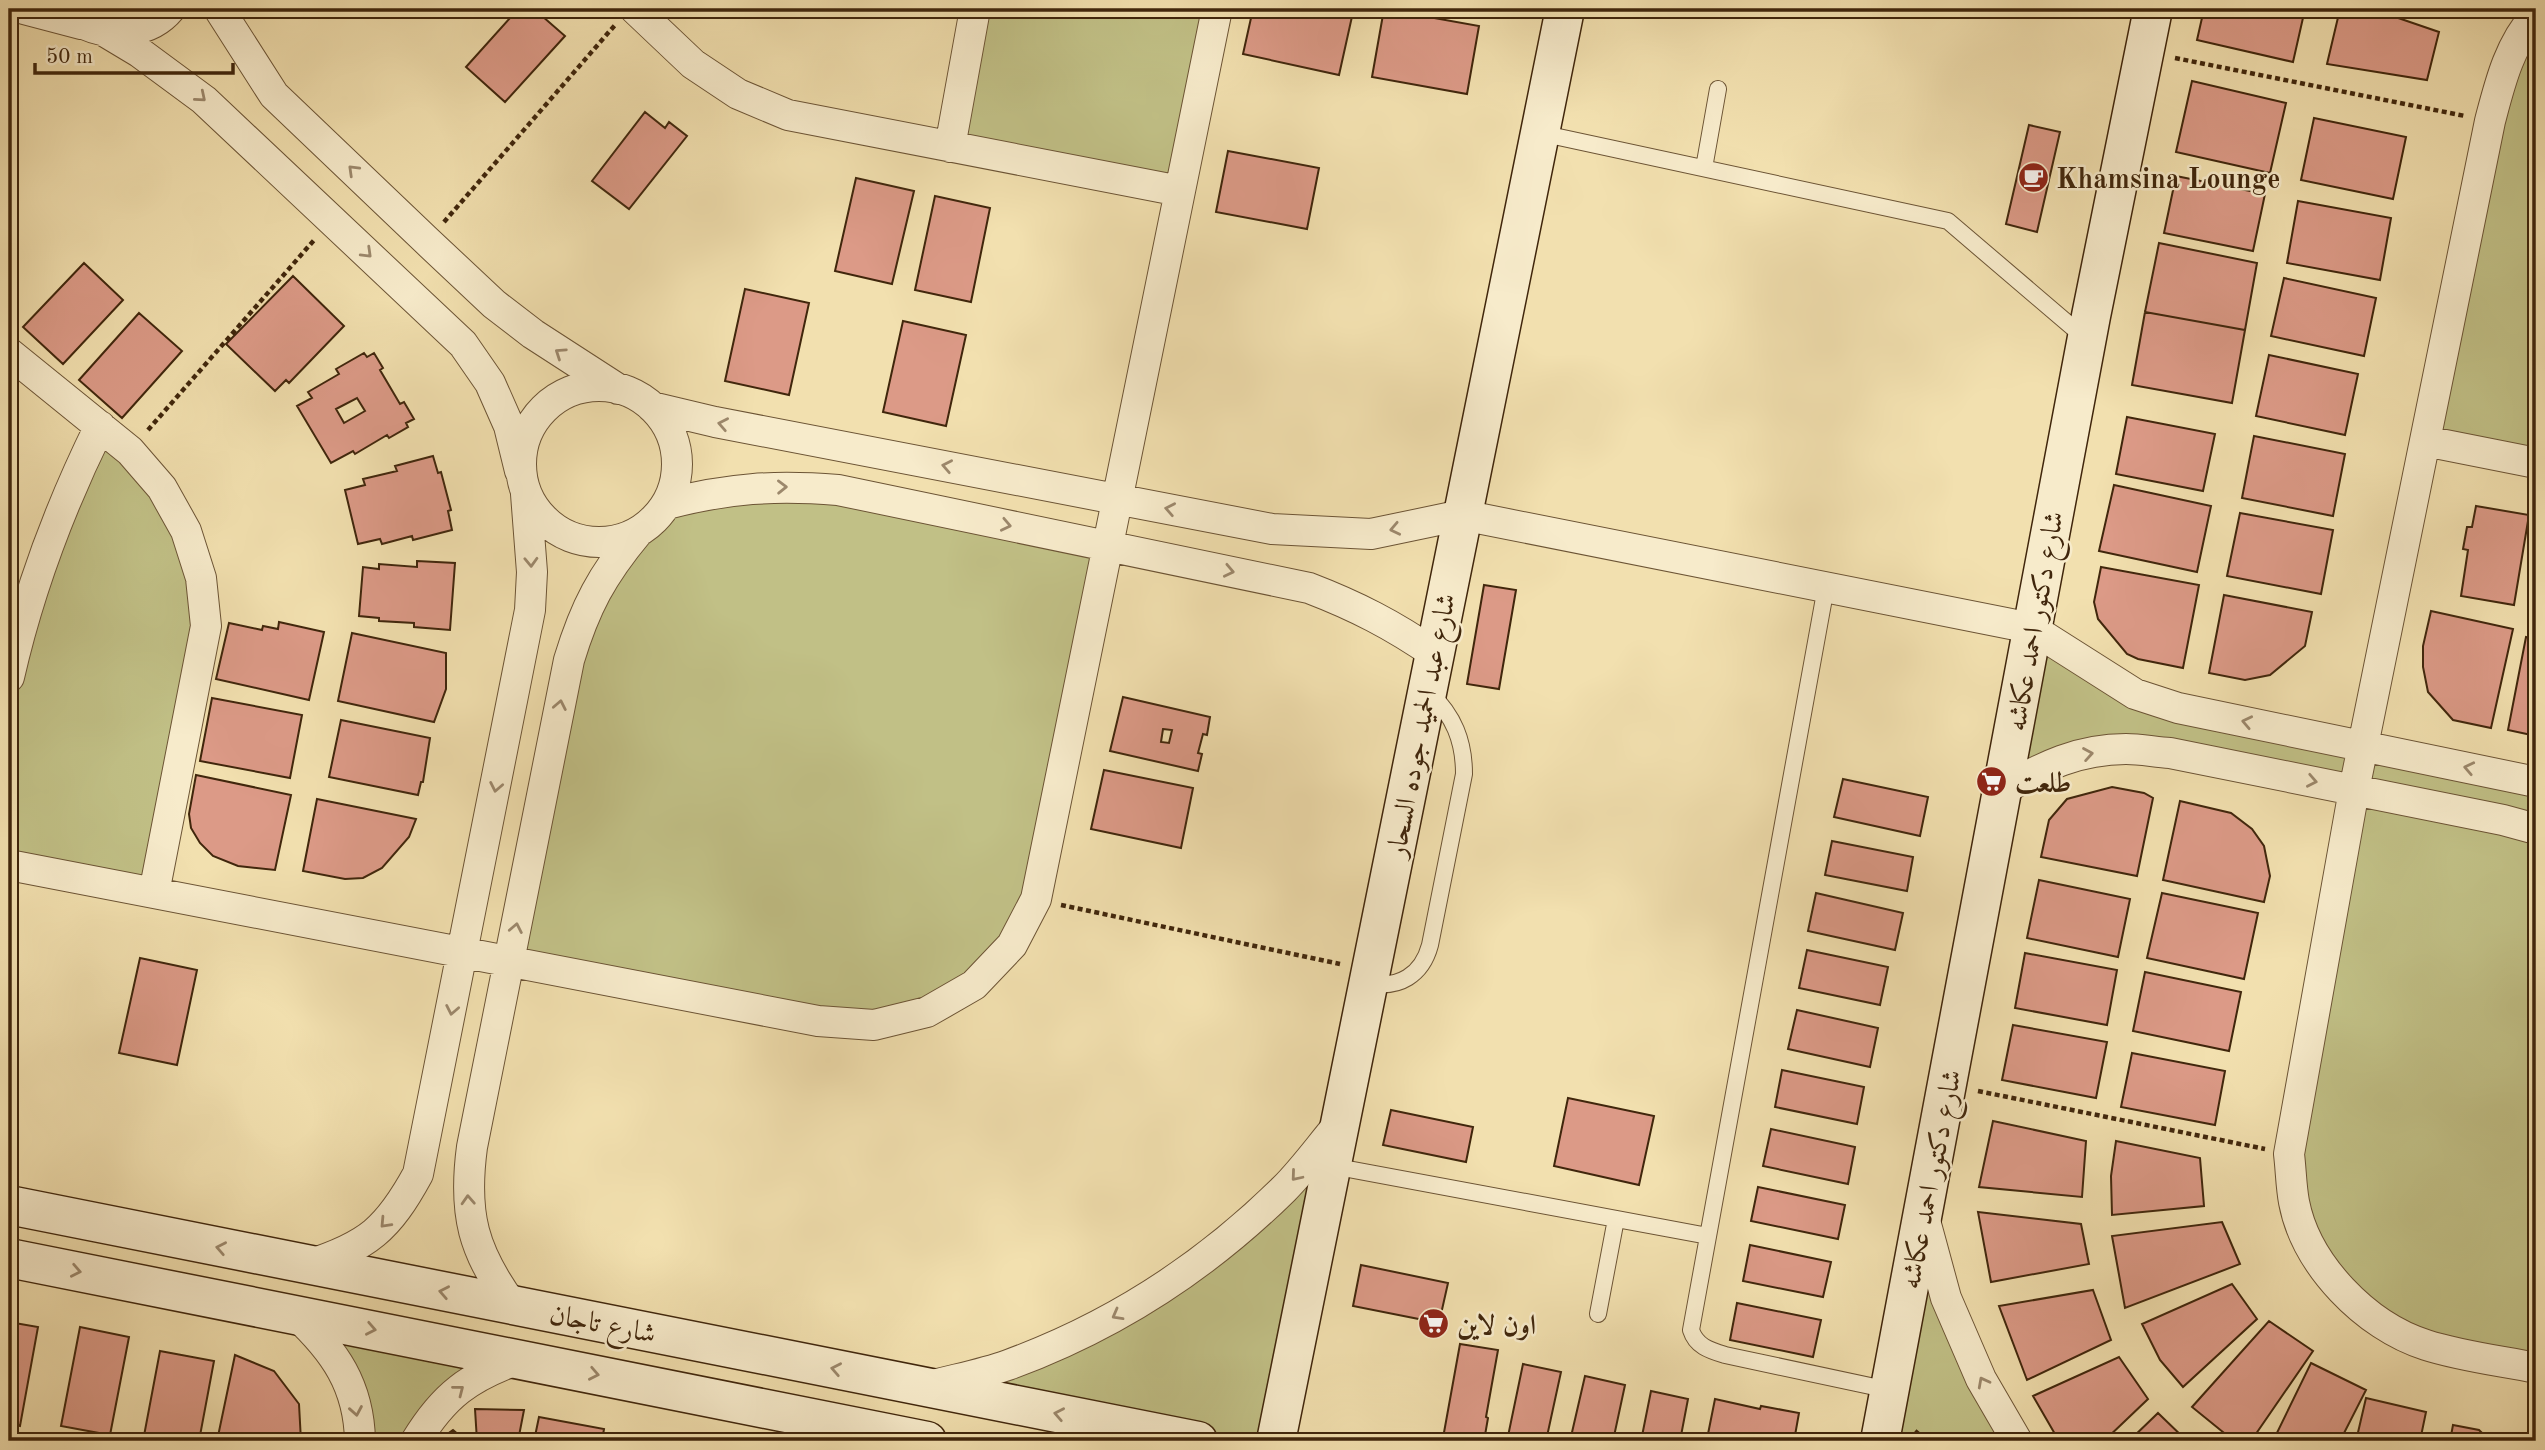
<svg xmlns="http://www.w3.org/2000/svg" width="2545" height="1450" font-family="'Old Standard TT',Amiri,serif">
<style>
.green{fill:#c1c086;stroke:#807349;stroke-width:2}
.building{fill:#dc9a87;stroke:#40260c;stroke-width:2;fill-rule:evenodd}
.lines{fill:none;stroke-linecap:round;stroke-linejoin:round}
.lane-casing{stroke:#6c5435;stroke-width:18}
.street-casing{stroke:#6c5435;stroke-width:32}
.secondary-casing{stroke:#40260c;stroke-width:41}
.path{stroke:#40260c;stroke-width:4.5;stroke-dasharray:5 3.5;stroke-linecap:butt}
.lane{stroke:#f7ebcb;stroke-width:16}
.street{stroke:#f7ebcb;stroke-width:30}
.secondary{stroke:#f7ebcb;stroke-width:38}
.oneway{stroke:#9c886c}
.labels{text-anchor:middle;stroke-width:5;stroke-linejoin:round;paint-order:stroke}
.poi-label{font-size:28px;font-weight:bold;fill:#40260c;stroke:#f7ebcb;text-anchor:start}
.street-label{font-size:28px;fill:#40260c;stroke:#f7ebcb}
</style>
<rect width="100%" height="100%" fill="#f2e0af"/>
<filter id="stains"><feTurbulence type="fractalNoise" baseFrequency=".00286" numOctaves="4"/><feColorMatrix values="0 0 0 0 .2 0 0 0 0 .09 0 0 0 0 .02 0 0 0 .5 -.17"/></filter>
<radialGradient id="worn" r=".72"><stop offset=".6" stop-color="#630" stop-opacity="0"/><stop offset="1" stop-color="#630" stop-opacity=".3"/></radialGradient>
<path class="green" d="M 975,9 L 1217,9 L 1180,191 L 950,147 Z
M 2536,15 L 2536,463 L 2425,441 L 2490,121 Z
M 100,426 L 130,451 L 201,578 L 154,893 L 9,865 L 9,677 Z
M 752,487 L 1108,546 L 1036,899 L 974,985 L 874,1025 L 509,961 L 569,660 L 638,532 L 655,520 L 667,504 Z
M 2031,628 L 2135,694 L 2536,782 L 2536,1368 L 2380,1324 L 2294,1204 L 2354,790 L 2126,749 L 2003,790 Z
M 1340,1123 L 1276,1441 L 1198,1441 L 925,1387 L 1157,1293 Z
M 1923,1215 L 2017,1441 L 1880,1441 Z
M 322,1339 L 519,1359 L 416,1441 L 360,1441 Z"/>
<path class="building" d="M 518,9 L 534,9 L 565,36 L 505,102 L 466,67 Z
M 1253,9 L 1338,9 L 1353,12 L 1339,75 L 1243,54 Z
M 1384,9 L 1479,26 L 1467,94 L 1372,77 Z
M 2204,9 L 2305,9 L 2293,62 L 2197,40 Z
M 2340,9 L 2372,9 L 2439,32 L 2427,80 L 2327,64 Z
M 2192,81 L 2286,103 L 2270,173 L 2176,152 Z
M 645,112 L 665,128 L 669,122 L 687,136 L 629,209 L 592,181 Z
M 2314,118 L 2406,137 L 2393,199 L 2301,180 Z
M 2029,125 L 2060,132 L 2037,232 L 2006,224 Z
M 1228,151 L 1319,168 L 1307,229 L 1216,212 Z
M 2176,176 L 2265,194 L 2253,251 L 2164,233 Z
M 856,178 L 914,191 L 892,284 L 835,271 Z
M 935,196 L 990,208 L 971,302 L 915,290 Z
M 2298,201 L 2391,218 L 2380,280 L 2287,263 Z
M 2159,243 L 2257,263 L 2245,330 L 2145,312 Z
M 84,263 L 123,300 L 63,364 L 23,327 Z
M 293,276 L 344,326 L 289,383 L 286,380 L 275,391 L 226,344 Z
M 2284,278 L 2376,298 L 2364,356 L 2271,336 Z
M 745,289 L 809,303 L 789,395 L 725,381 Z
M 2145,312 L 2245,330 L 2232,403 L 2132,385 Z
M 139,313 L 182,351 L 122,418 L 79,380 Z
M 903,321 L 966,335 L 946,426 L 883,412 Z
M 364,353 L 367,357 L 374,353 L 383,368 L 380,370 L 400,404 L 404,402 L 414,419 L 406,423 L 408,427 L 389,438 L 387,435 L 355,454 L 353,451 L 331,463 L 297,406 L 312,398 L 308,392 L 339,374 L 336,369 ZM 357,398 L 365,411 L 344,423 L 336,409 Z
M 2269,355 L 2358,374 L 2345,435 L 2256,416 Z
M 2127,417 L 2215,434 L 2203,491 L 2116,474 Z
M 2254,436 L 2345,454 L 2333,516 L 2242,498 Z
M 433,456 L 438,473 L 441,472 L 451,510 L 448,511 L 452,530 L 413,540 L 412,536 L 382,544 L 380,539 L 358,544 L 345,490 L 365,485 L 363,479 L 397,471 L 395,466 Z
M 2114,485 L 2211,506 L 2197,572 L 2099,551 Z
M 2476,506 L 2529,515 L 2514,605 L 2461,596 L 2468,550 L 2463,549 L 2467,527 L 2472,527 Z
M 2240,513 L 2333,530 L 2321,594 L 2227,576 Z
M 417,561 L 455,563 L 450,630 L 414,627 L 414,623 L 379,621 L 379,618 L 359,616 L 363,567 L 379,569 L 379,564 L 417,567 Z
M 2101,567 L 2199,585 L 2183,668 L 2138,659 L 2127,654 L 2098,619 L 2094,602 Z
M 1484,585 L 1516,590 L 1499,689 L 1467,684 Z
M 2536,586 L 2536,608 L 2532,607 Z
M 2224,595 L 2312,612 L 2305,646 L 2270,675 L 2245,680 L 2209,673 Z
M 2431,611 L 2513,629 L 2491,728 L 2453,720 L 2428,692 L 2423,667 L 2423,646 Z
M 279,622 L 324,632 L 309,700 L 216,679 L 229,623 L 262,630 L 263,626 L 278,629 Z
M 352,633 L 446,653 L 446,689 L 434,722 L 338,701 Z
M 2526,637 L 2536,639 L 2536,736 L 2508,730 Z
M 1123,697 L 1210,717 L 1207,735 L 1203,734 L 1198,753 L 1202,754 L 1198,771 L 1110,751 ZM 1163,729 L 1172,730 L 1169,743 L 1161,742 Z
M 212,698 L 302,715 L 290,778 L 200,761 Z
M 341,720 L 430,738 L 423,782 L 421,782 L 418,795 L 329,777 Z
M 1104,770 L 1193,788 L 1181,848 L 1091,829 Z
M 196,775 L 291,795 L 275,870 L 238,866 L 213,856 L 200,843 L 191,828 L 189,814 Z
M 1843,779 L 1928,797 L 1920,836 L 1834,817 Z
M 2112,787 L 2144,793 L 2153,798 L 2137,876 L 2041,857 L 2049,820 L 2067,799 Z
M 317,799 L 416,819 L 409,837 L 382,868 L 363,878 L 345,879 L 303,871 Z
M 2180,801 L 2231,813 L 2252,829 L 2264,846 L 2270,876 L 2264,902 L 2163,880 Z
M 1832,841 L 1913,857 L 1907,891 L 1825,875 Z
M 2039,880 L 2130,899 L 2118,957 L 2027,938 Z
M 1816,893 L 1903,913 L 1895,950 L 1808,931 Z
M 2162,893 L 2258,913 L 2244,979 L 2147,958 Z
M 1807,950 L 1888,967 L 1880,1005 L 1799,988 Z
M 2025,953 L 2117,970 L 2107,1025 L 2015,1008 Z
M 140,958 L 197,970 L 177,1065 L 119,1053 Z
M 2145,972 L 2241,992 L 2229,1051 L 2133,1031 Z
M 1797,1010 L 1878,1028 L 1870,1067 L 1788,1049 Z
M 2013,1025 L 2107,1042 L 2096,1098 L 2002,1080 Z
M 2132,1053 L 2225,1071 L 2215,1125 L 2121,1107 Z
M 1782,1070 L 1864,1087 L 1857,1124 L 1775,1107 Z
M 1568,1098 L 1654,1116 L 1639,1185 L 1554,1166 Z
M 1391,1110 L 1473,1127 L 1466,1162 L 1383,1145 Z
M 1993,1121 L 2086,1141 L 2082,1197 L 1979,1187 Z
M 1771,1129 L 1855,1147 L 1848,1184 L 1763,1166 Z
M 2116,1141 L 2200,1158 L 2204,1206 L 2112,1215 L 2111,1176 Z
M 1758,1187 L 1845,1205 L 1838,1239 L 1751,1221 Z
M 1978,1212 L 2081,1224 L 2089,1264 L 1991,1282 Z
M 2222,1222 L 2240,1264 L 2125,1308 L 2112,1236 Z
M 1750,1245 L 1831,1262 L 1823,1297 L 1743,1281 Z
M 1361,1265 L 1448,1283 L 1439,1323 L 1353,1306 Z
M 2232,1284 L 2257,1319 L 2183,1387 L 2160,1360 L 2142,1324 Z
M 2093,1290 L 2111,1340 L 2027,1380 L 1999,1306 Z
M 1737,1303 L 1821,1320 L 1813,1357 L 1730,1340 Z
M 2269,1321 L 2313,1351 L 2251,1441 L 2234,1441 L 2192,1407 Z
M 9,1322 L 38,1327 L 20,1426 L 9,1423 Z
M 80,1327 L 129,1337 L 110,1435 L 61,1426 Z
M 1460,1344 L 1498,1350 L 1486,1417 L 1488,1418 L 1484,1441 L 1462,1441 L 1443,1438 Z
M 160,1351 L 214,1361 L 199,1441 L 143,1441 Z
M 235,1355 L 274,1371 L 299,1404 L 301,1441 L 217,1441 Z
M 2119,1357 L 2148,1399 L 2104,1441 L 2059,1441 L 2033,1396 Z
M 2311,1363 L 2366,1390 L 2340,1441 L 2273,1441 Z
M 1523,1364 L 1561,1372 L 1546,1441 L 1507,1441 Z
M 1585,1376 L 1625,1385 L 1613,1441 L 1570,1441 Z
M 1651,1391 L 1688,1399 L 1680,1441 L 1641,1441 Z
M 2366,1398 L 2426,1412 L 2420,1441 L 2356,1441 Z
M 1715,1399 L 1760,1409 L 1761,1406 L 1799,1413 L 1794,1441 L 1746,1441 L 1708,1434 Z
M 475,1409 L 524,1410 L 518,1441 L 477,1441 Z
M 2158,1413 L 2187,1441 L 2129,1441 Z
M 539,1417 L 604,1429 L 602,1441 L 534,1441 Z
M 2453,1425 L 2479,1430 L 2490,1441 L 2450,1441 Z
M 453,1430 L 466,1441 L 442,1441 L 446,1435 Z
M 623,1434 L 666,1441 L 621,1441 Z"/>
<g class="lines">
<defs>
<path id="lane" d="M 1540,133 L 1948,221 L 2085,338
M 1704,168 L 1718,89
M 1826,587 L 1691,1330 C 1696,1346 1709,1350 1725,1355 L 1889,1390
M 1369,983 C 1399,989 1422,975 1430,945 L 1464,774 C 1464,741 1454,716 1429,692
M 1332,1166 L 1708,1236
M 1598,1314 L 1616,1219"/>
<path id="street" d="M 24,9 L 81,24
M 63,9 C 70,14 78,22 86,25 C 113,37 151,32 170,9
M 219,9 L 274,95 L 427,241 L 494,304 L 533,334 L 618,389
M 635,9 L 693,64 L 738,94 L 788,115 L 1180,191
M 2536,15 C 2509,45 2500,83 2490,121 L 2354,790 L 2289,1154 C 2291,1170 2291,1186 2294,1202 C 2306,1265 2366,1326 2426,1345 C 2460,1356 2501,1361 2536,1368
M 104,31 L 139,52 L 204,100 L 463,344 L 490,383 L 509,426 L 520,471
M 950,147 L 975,9
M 9,353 L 130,451 L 162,488 L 186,531 L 201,578 L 206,626 L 154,893
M521 464a78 78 0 1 1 156 0a78 78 0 1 1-156 0Z
M 652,407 L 715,422 L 1272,529 L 1371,534 L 1462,515 L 2031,628 L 2135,694 L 2178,708 L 2536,782
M 2425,441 L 2536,463
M 667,504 C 728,488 775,485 838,490 L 1309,588 C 1356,606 1393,625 1435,654
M 9,677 C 29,589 60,507 100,426
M 2003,790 C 2043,766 2079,749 2126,749 C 2140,749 2155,752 2170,753 L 2503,820 L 2536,829
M 9,865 L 818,1021 L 874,1025 L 927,1012 L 974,985 L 1012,945 L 1036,899 L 1217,9
M 1924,1217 L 1946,1298 L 1981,1379 L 2017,1441
M 308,1265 C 368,1246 388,1229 418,1174 L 530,610 L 532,572 L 526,494
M 513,1306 C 473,1252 463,1214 472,1147 L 569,660 C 585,607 602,575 638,532
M 295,1314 C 335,1351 359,1386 360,1441
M 930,1386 C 956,1379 983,1374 1008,1365 C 1112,1327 1205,1267 1284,1189 C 1304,1169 1321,1145 1339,1124
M 416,1441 C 444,1395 469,1377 519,1359"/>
<path id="secondary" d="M 9,1205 L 1198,1441
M 9,1258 L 927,1441
M 1276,1441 L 1565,9
M 1880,1441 L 2091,316 L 2153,9"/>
</defs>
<use href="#lane" class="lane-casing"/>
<use href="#street" class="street-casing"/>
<use href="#secondary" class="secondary-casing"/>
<path class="path" d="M 2175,58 L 2465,116
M 444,222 L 615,25
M 148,430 L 315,239
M 1061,905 L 1340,964
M 1978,1091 L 2265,1149
M 1915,1431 L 1927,1441"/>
<use href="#lane" class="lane"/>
<use href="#street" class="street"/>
<use href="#secondary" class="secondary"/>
</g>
<defs><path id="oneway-chevron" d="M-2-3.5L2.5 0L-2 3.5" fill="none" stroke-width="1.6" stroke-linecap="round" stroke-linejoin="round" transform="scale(1.75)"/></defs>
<g class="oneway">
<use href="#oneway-chevron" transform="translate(201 97) rotate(40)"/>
<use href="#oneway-chevron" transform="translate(353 170) rotate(-136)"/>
<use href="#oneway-chevron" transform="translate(367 253) rotate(44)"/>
<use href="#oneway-chevron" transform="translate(560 353) rotate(-146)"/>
<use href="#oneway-chevron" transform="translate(723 424) rotate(-169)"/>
<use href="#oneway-chevron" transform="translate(947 466) rotate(-169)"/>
<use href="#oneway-chevron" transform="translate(782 487) rotate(-1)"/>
<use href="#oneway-chevron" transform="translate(1170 509) rotate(-169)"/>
<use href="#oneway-chevron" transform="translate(1006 525) rotate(12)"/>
<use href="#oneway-chevron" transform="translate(1395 529) rotate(168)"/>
<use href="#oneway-chevron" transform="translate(531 562) rotate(88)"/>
<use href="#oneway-chevron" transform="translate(1229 571) rotate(12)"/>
<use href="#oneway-chevron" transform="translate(560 705) rotate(-79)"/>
<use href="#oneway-chevron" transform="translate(2247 722) rotate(-168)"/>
<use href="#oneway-chevron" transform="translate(2088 754) rotate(-10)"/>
<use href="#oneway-chevron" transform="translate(2469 768) rotate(-168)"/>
<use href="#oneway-chevron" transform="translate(2312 781) rotate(11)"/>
<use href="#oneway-chevron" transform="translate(496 787) rotate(101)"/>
<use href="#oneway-chevron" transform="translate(516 928) rotate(-79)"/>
<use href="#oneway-chevron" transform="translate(452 1010) rotate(101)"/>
<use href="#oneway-chevron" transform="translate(1296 1176) rotate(130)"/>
<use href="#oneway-chevron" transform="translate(468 1200) rotate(-93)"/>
<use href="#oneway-chevron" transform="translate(385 1223) rotate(133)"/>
<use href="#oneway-chevron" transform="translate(221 1248) rotate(-169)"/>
<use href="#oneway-chevron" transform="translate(76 1271) rotate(11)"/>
<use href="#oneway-chevron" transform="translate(444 1292) rotate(-169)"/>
<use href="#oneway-chevron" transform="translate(1117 1315) rotate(151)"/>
<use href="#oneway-chevron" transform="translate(371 1329) rotate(11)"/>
<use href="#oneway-chevron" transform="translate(836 1369) rotate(-169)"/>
<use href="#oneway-chevron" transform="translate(594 1374) rotate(11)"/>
<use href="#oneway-chevron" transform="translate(1983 1382) rotate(-118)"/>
<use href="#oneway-chevron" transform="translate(459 1390) rotate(-38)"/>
<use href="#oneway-chevron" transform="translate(356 1411) rotate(80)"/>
<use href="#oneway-chevron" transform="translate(1059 1414) rotate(-169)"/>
</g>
<defs>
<symbol id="cafe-disc" viewBox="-11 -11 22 22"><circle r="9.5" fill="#8f2418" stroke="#f7ebcb"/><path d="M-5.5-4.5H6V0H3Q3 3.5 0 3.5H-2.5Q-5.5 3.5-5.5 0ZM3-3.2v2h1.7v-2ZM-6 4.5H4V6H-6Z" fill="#fff"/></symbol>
<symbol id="supermarket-disc" viewBox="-11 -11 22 22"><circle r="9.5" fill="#8f2418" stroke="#f7ebcb"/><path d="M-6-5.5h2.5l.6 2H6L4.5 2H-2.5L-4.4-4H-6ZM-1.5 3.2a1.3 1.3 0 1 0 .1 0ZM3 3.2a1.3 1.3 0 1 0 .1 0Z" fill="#fff"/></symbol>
</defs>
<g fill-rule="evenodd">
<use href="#cafe-disc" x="2016" y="160" width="35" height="35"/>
<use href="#supermarket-disc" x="1974" y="764" width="35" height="35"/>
<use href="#supermarket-disc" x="1416" y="1306" width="35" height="35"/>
</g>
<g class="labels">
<g class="poi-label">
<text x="2056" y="188">Khamsina Lounge</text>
<text x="2015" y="792">طلعت</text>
<text x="1457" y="1334">اون لاين</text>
</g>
<g class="street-label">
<text transform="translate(2034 621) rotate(-80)" y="10">شارع دكتور احمد عكاشه</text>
<text transform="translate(1420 725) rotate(-79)" y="10">شارع عبد الحميد جوده السحار</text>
<text transform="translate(1930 1179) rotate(-79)" y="10">شارع دكتور احمد عكاشه</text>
<text transform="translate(603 1323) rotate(11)" y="10">شارع تاجان</text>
</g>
</g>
<rect width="2545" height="1450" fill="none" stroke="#f2e0af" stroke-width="35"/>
<rect x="10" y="10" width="2524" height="1429" fill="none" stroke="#40260c" stroke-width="3.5"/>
<rect x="18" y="18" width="2510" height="1415" fill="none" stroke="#40260c" stroke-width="2"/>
<path d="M35 63v10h198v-10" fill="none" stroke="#40260c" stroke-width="3.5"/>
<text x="46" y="63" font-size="21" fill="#40260c" stroke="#f7ebcb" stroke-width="5" paint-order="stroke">50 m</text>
<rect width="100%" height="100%" filter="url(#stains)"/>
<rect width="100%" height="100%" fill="url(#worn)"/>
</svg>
